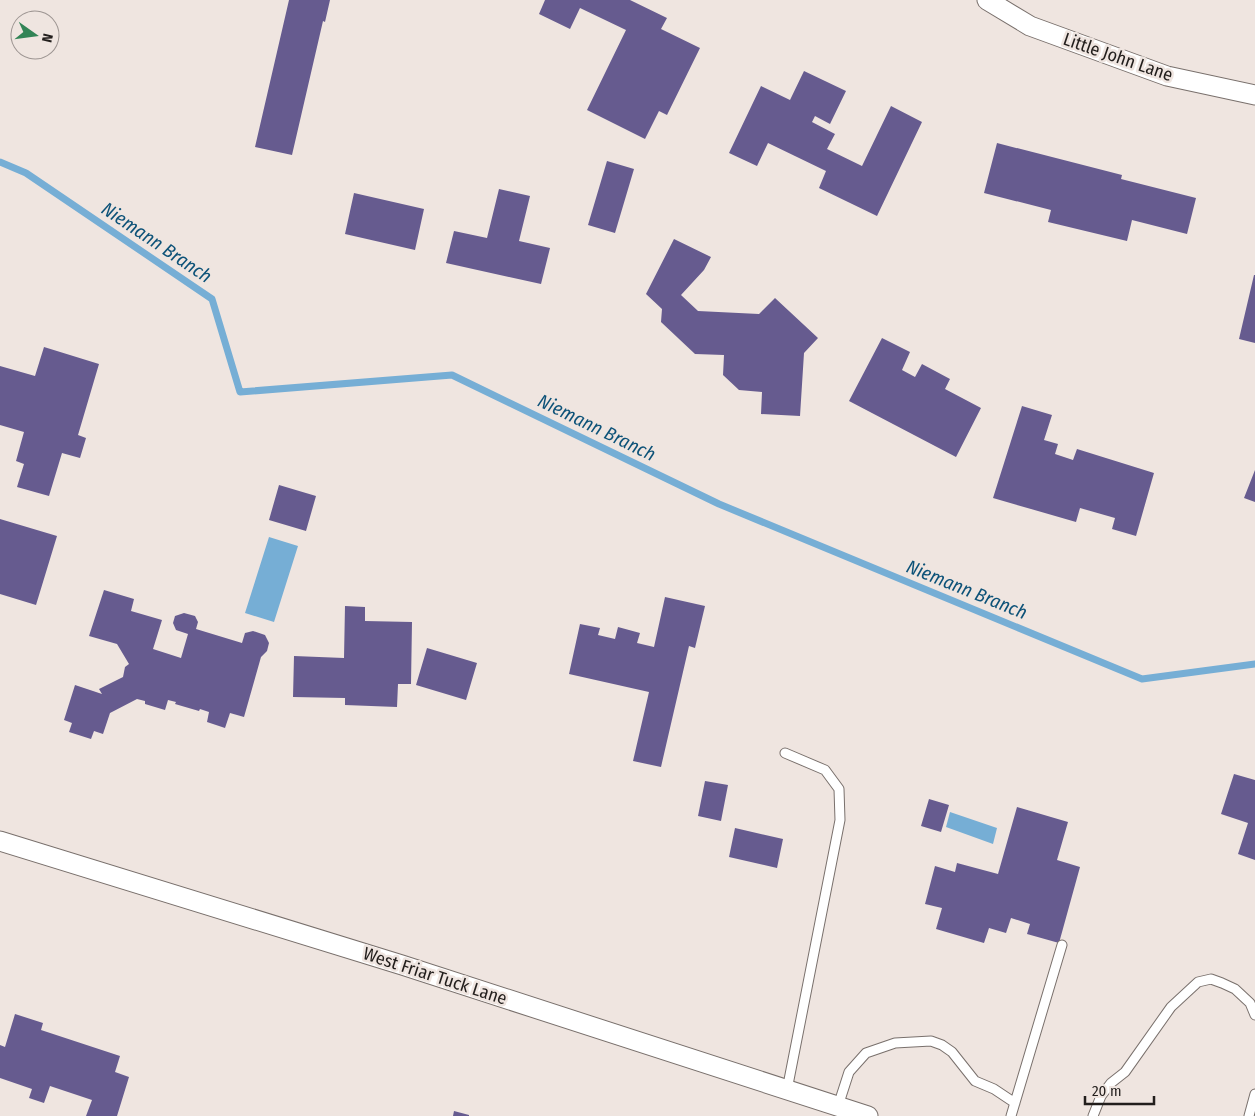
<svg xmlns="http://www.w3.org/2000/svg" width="1255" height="1116" font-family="'Fira Sans Condensed',sans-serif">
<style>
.water{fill:#76aed5}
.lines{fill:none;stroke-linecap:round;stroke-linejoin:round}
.stream{stroke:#76aed5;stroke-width:7}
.building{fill:#665b8f}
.service-casing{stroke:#79706c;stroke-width:11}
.minor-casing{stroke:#79706c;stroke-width:21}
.service{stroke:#fff;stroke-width:9}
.minor{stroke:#fff;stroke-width:19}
.labels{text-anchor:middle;stroke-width:5;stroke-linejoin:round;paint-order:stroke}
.street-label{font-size:18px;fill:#221e1c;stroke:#efe5e0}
.water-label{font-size:19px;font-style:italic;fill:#0d5278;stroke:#efe5e0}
</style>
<rect width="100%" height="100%" fill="#efe5e0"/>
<path class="water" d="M 269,537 L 298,546 L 274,622 L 245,613 Z
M 950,812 L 997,828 L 993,844 L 946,827 Z"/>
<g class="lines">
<path class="stream" d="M 0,162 L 26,173 L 212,299 L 240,392 L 452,375 L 719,504 L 1142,679 L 1255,664"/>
</g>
<path class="building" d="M 289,0 L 330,0 L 325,22 L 323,21 L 292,155 L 255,147 Z
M 545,0 L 630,0 L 667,18 L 661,29 L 700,48 L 667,115 L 659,111 L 645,139 L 587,110 L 626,30 L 580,8 L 570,29 L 539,14 Z
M 804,71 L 846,91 L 830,124 L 815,116 L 812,122 L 835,134 L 827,149 L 862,166 L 891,106 L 922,122 L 877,216 L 819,188 L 826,171 L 768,143 L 757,166 L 729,153 L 761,86 L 790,100 Z
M 997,143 L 1122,175 L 1121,179 L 1196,198 L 1187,234 L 1132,220 L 1127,241 L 1048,222 L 1051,210 L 984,193 Z
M 607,161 L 634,169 L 615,233 L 588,225 Z
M 499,189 L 530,196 L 519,241 L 550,248 L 541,284 L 446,263 L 454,231 L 487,238 Z
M 354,193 L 424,209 L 415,250 L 345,234 Z
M 674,239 L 711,257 L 704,270 L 681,295 L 698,311 L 759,314 L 775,298 L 818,338 L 804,353 L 800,416 L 761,414 L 762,392 L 739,390 L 723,375 L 724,355 L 695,354 L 661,322 L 662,309 L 646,294 Z
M 1254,275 L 1255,275 L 1255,343 L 1239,339 Z
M 882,338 L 910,352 L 902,370 L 915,377 L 922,364 L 950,379 L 945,389 L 981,408 L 956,457 L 849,401 Z
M 44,347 L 99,364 L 78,435 L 86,438 L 80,458 L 62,453 L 49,496 L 17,487 L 24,464 L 16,461 L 24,432 L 0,425 L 0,366 L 35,376 Z
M 1022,406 L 1052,415 L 1044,440 L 1058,444 L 1055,454 L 1073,460 L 1077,449 L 1154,473 L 1136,536 L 1112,529 L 1115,518 L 1080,508 L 1076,522 L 993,498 Z
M 1255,470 L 1255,502 L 1244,498 Z
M 279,485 L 316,496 L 306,531 L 269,520 Z
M 0,519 L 57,536 L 36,605 L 0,594 Z
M 104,590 L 134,599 L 131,611 L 162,620 L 153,649 L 181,658 L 188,634 L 176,630 L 173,623 L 175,616 L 184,613 L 195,616 L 198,622 L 196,629 L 242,643 L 245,633 L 253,631 L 265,635 L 269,643 L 267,651 L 261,657 L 244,717 L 230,713 L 225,728 L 207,722 L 209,712 L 200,709 L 199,711 L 175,704 L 176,702 L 168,700 L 165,710 L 145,704 L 145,701 L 137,699 L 110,713 L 103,734 L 94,731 L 91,739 L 69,732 L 72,723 L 64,720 L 75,685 L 102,694 L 99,689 L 123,677 L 125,667 L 129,664 L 117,644 L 89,636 Z
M 665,597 L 705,606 L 695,648 L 689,646 L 661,767 L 633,761 L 649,692 L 569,674 L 580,624 L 600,628 L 598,635 L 615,639 L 618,627 L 640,633 L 637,643 L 654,647 Z
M 345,606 L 365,607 L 365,621 L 412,622 L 411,684 L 398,684 L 397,707 L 345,705 L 345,698 L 293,697 L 294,656 L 344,658 Z
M 427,648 L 477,663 L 466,700 L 416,685 Z
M 1234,774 L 1255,780 L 1255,860 L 1238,854 L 1248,823 L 1221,814 Z
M 705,781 L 728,785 L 721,821 L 698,816 Z
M 929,799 L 949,805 L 941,832 L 921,826 Z
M 1017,807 L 1068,822 L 1057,860 L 1080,867 L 1059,943 L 1027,934 L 1030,924 L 1011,918 L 1006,933 L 989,928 L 984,943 L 936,929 L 942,908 L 925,904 L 935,866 L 955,872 L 957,863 L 998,874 Z
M 735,828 L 783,839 L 777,868 L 729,857 Z
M 15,1014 L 43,1023 L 41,1030 L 120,1056 L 115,1072 L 129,1077 L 117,1116 L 86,1116 L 92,1100 L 50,1086 L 44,1103 L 29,1098 L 32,1089 L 0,1078 L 0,1045 L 5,1047 Z
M 454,1111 L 469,1115 L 469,1116 L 453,1116 Z"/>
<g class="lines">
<defs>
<path id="service" d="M 785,753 L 825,770 L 839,789 L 840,820 L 787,1090
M 838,1106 L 849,1072 L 866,1053 L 895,1043 L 931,1041 L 942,1045 L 952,1052 L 975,1081 L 994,1089 L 1015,1103
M 1011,1116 L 1062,945
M 1093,1116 L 1101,1096 L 1111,1083 L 1125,1072 L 1171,1007 L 1198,982 L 1211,979 L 1222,983 L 1235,989 L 1250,1003 L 1255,1015
M 1249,1116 L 1255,1094"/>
<path id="minor" d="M 987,0 L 1030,26 L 1167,76 L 1255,95
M 0,841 L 402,965 L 868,1116"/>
</defs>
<use href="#service" class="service-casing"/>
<use href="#minor" class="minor-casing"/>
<use href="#service" class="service"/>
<use href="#minor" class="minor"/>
</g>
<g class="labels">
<g class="street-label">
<text transform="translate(1118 57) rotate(19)" y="6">Little John Lane</text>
<text transform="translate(435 976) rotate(18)" y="6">West Friar Tuck Lane</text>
</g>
<g class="water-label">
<text transform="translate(157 242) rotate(34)" y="7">Niemann Branch</text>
<text transform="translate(597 427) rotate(26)" y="7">Niemann Branch</text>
<text transform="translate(967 589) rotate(22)" y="7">Niemann Branch</text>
</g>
</g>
<g transform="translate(35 35) rotate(104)"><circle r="24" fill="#efe5e0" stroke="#9d9592"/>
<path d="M0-4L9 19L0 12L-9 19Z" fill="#328456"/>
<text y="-8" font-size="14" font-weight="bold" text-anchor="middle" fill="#221e1c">N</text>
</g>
<path d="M1085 1096v8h69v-8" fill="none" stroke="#221e1c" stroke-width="2.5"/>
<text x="1092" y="1096" font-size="15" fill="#221e1c" stroke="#efe5e0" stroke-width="4" paint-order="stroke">20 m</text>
</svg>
